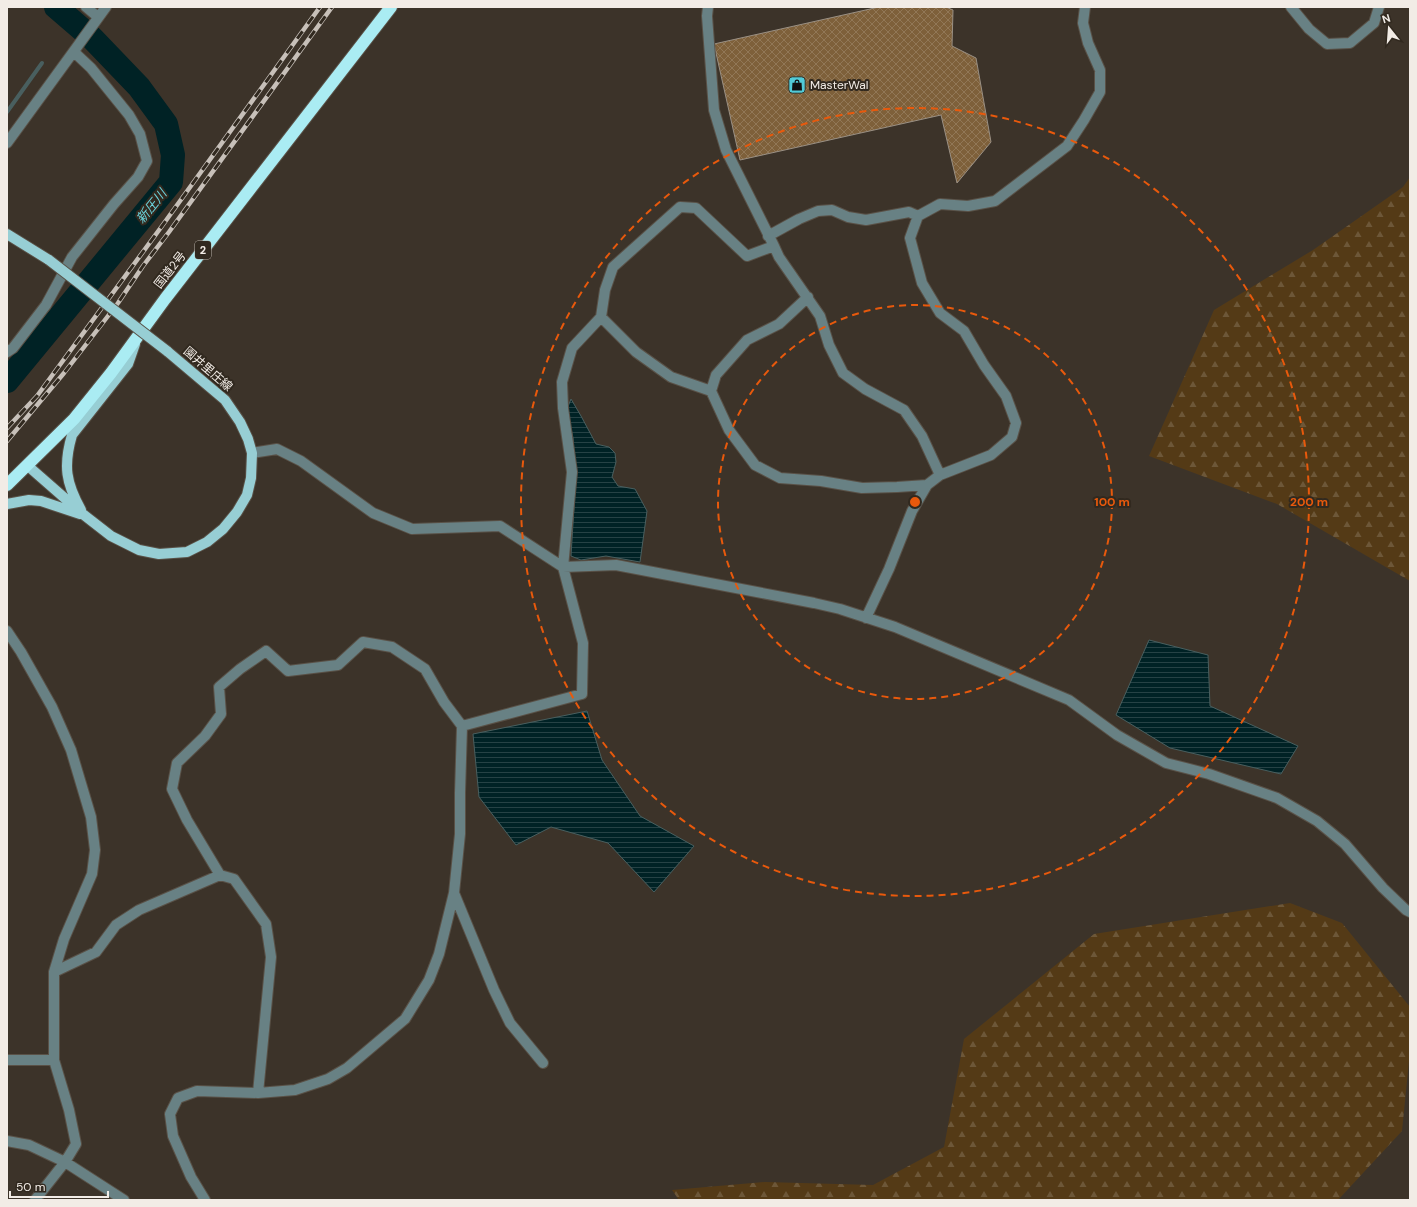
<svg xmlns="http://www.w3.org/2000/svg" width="1417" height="1207" font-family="'DM Sans','Noto Sans JP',sans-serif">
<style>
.forest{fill:url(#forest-firs)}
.water{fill:url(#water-rules);stroke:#495f5f}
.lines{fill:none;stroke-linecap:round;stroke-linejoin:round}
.stream{stroke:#495f5f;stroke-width:4}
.river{stroke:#002225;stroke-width:24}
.building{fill:url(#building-cross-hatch);stroke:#9a9084}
.minor-casing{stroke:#595147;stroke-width:12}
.major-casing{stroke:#595147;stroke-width:12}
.highway-casing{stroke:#595147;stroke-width:14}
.minor{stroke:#688184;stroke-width:10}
.major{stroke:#97ced4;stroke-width:10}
.highway{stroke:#aaecf3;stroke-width:12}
.rail-casing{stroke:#c7c0b9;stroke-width:4.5}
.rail{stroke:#31291f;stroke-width:3;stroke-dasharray:9;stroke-linecap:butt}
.major-bridge-casing{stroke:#595147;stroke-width:12;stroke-linecap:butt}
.major-bridge{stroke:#97ced4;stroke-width:10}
.ring{fill:none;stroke:#e8590c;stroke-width:2;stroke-dasharray:7 5}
.labels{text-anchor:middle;stroke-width:4;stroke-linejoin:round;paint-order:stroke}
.shield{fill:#31291f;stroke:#b8b2aa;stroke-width:1}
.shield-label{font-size:11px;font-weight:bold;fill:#f2ece6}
.poi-label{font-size:12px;fill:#f2ece6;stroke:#31291f;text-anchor:start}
.street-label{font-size:12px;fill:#f2ece6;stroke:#31291f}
.water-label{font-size:13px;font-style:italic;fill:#6bd2dc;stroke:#31291f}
.centre{fill:#e8590c;stroke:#31291f;stroke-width:2}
.ring-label{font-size:12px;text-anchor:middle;font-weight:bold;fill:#e8590c;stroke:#31291f;stroke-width:4;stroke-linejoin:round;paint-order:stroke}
</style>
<defs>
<pattern id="forest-firs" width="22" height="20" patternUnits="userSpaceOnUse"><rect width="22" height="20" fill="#543a16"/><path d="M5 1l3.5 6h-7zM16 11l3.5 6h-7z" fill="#6d5738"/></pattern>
<pattern id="water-rules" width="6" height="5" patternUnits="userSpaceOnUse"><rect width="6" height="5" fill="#002225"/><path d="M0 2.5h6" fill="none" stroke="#264245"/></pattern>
<pattern id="building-cross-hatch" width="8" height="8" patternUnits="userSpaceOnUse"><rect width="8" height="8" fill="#7e603a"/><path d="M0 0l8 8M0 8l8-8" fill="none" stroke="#917756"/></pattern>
</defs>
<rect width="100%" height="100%" fill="#3c3329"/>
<path class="forest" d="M 1410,177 L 1410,581 L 1277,504 L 1149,456 L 1214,310 L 1313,250 L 1403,187 Z
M 1290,903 L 1342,923 L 1410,1007 L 1410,1051 L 1402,1131 L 1338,1200 L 679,1200 L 672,1190 L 765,1182 L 873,1185 L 944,1147 L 964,1039 L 1094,934 Z"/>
<path class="water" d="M 571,399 L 581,416 L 596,444 L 609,447 L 615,453 L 616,462 L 612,477 L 618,486 L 635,489 L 647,511 L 640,562 L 606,556 L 581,560 L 571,556 L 575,490 L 573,438 L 567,409 Z
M 1149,640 L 1208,655 L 1210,706 L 1298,746 L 1281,774 L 1170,748 L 1116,715 Z
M 587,711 L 602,760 L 640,816 L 694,846 L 654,892 L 608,843 L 551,827 L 516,845 L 479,797 L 473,734 Z"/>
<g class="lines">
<path class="stream" d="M 7,112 L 42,63"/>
<path class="river" d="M 7,381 L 171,182 L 173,155 L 166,124 L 139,87 L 92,38 L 56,7"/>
</g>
<path class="building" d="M 879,7 L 946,7 L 953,10 L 952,46 L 976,58 L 991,142 L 957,183 L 941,115 L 740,160 L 714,44 Z"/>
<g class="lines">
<defs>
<path id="minor" d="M 86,7 L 98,17
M 708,7 L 707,16 L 714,110 L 726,150 L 774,246 L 779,257 L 820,316 L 829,345 L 843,373 L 865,389 L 904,410 L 922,436 L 940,475
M 1291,7 L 1309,29 L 1327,44 L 1350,43 L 1374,23 L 1379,7
M 7,143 L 106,7
M 768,236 L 799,219 L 818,211 L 832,210 L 848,217 L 866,220 L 909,212 L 918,216
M 808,297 L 779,324 L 747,340 L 716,375 L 711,391 L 729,430 L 755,465 L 780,478 L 821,481 L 862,488 L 897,487 L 927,485
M 601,317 L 636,352 L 671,377 L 711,391
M 7,352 L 13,348 L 46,305 L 72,257 L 114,204 L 138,177 L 147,161 L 140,134 L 129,115 L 91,68 L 74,52
M 252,453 L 277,449 L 301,461 L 373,513 L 412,529 L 500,526 L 563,567 L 616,565 L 814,603 L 840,609 L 895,627 L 1069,700 L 1117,735 L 1166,763 L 1209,774 L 1277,798 L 1317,821 L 1345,844 L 1383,888 L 1406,910 L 1410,912
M 866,618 L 889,569 L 912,511 L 927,485 L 940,475 L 991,455 L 1012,437 L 1016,423 L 1006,396 L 984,365 L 964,331 L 940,313 L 922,283 L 910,238 L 918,216 L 940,204 L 968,206 L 995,201 L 1067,146 L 1084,120 L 1100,92 L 1100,70 L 1088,43 L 1083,23 L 1085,7
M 7,631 L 21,652 L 52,707 L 71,750 L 91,817 L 95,850 L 92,874 L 64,939 L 54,972 L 54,1060 L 69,1110 L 76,1144 L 65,1162 L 35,1200
M 220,875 L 187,820 L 172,789 L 177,763 L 205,736 L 221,714 L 219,687 L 240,669 L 266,651 L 288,671 L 338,665 L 363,642 L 392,647 L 425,669 L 444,702 L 462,726
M 454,893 L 494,990 L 510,1023 L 543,1063
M 54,972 L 96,952 L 116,925 L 139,910 L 220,875 L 234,879 L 266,924 L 271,957 L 258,1093
M 7,1060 L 54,1060
M 7,1141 L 29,1145 L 65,1162 L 124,1200
M 205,1200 L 191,1177 L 173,1136 L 170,1114 L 178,1098 L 197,1091 L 258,1093 L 295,1090 L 328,1079 L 347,1068 L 405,1019 L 429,980 L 439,954 L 454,893 L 460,834 L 460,793 L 462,726 L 582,694 L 583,643 L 563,567 L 572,472 L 563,408 L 562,382 L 572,348 L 601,317 L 605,290 L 613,267 L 680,207 L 696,208 L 747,256 L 774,246"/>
<path id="major" d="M 7,234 L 49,260
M 28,466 L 84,515 L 111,536 L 139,550 L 159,554 L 187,552 L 207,542 L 223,529 L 237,512 L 247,495 L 251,478 L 252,453 L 248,439 L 240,422 L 225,400 L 167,351
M 7,504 L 29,500 L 41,501 L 80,514
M 81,510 C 66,483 63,466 72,435 L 128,364 L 135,344"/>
<path id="highway" d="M 7,485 L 74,419 L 111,373 L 165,299 L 391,7"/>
</defs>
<use href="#minor" class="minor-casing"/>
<use href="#major" class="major-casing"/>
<use href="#highway" class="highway-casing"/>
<use href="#minor" class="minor"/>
<use href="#major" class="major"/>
<use href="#highway" class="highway"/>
<defs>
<path id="rail" d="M 7,428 L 37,396 L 162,226 L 320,7
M 7,441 L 64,373 L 118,303 L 143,266 L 169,232 L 332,7"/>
</defs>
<use href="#rail" class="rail-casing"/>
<use href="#rail" class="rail"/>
<defs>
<path id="major-bridge" d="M 49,260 L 167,351"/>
</defs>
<use href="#major-bridge" class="major-bridge-casing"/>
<use href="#major-bridge" class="major-bridge"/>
</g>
<g class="ring">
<circle cx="915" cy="502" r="197"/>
<circle cx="915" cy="502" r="394"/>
</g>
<defs>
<symbol id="shop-square" viewBox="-11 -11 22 22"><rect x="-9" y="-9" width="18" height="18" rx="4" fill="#52cbd8" stroke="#31291f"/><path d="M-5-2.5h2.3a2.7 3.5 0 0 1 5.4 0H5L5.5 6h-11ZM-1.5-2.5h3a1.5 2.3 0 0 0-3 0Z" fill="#111"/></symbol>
</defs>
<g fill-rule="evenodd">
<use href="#shop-square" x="787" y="75" width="20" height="20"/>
</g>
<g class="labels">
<rect class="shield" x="195" y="241" width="16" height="18" rx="3"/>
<g class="shield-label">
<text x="203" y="254">2</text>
</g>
<g class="poi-label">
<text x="810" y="89">MasterWal</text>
</g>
<g class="street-label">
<text transform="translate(170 270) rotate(-52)" y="4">国道2号</text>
<text transform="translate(208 369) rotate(41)" y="4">園井里庄線</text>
</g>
<g class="water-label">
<text transform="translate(151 206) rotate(-51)" y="5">新圧川</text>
</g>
</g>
<circle cx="915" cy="502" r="6" class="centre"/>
<g class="ring-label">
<text x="1112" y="506">100 m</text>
<text x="1309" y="506">200 m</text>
</g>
<rect width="1417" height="1207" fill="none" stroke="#f2ece6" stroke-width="16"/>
<g transform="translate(1389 28) rotate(343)" stroke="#31291f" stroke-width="3" paint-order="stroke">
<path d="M0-3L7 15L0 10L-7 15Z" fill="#f2ece6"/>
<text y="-6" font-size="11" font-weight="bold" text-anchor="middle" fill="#f2ece6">N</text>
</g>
<path d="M10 1191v6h98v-6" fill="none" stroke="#f2ece6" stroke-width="2"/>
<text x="16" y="1191" font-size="12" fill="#f2ece6" stroke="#31291f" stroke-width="3" paint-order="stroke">50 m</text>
</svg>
